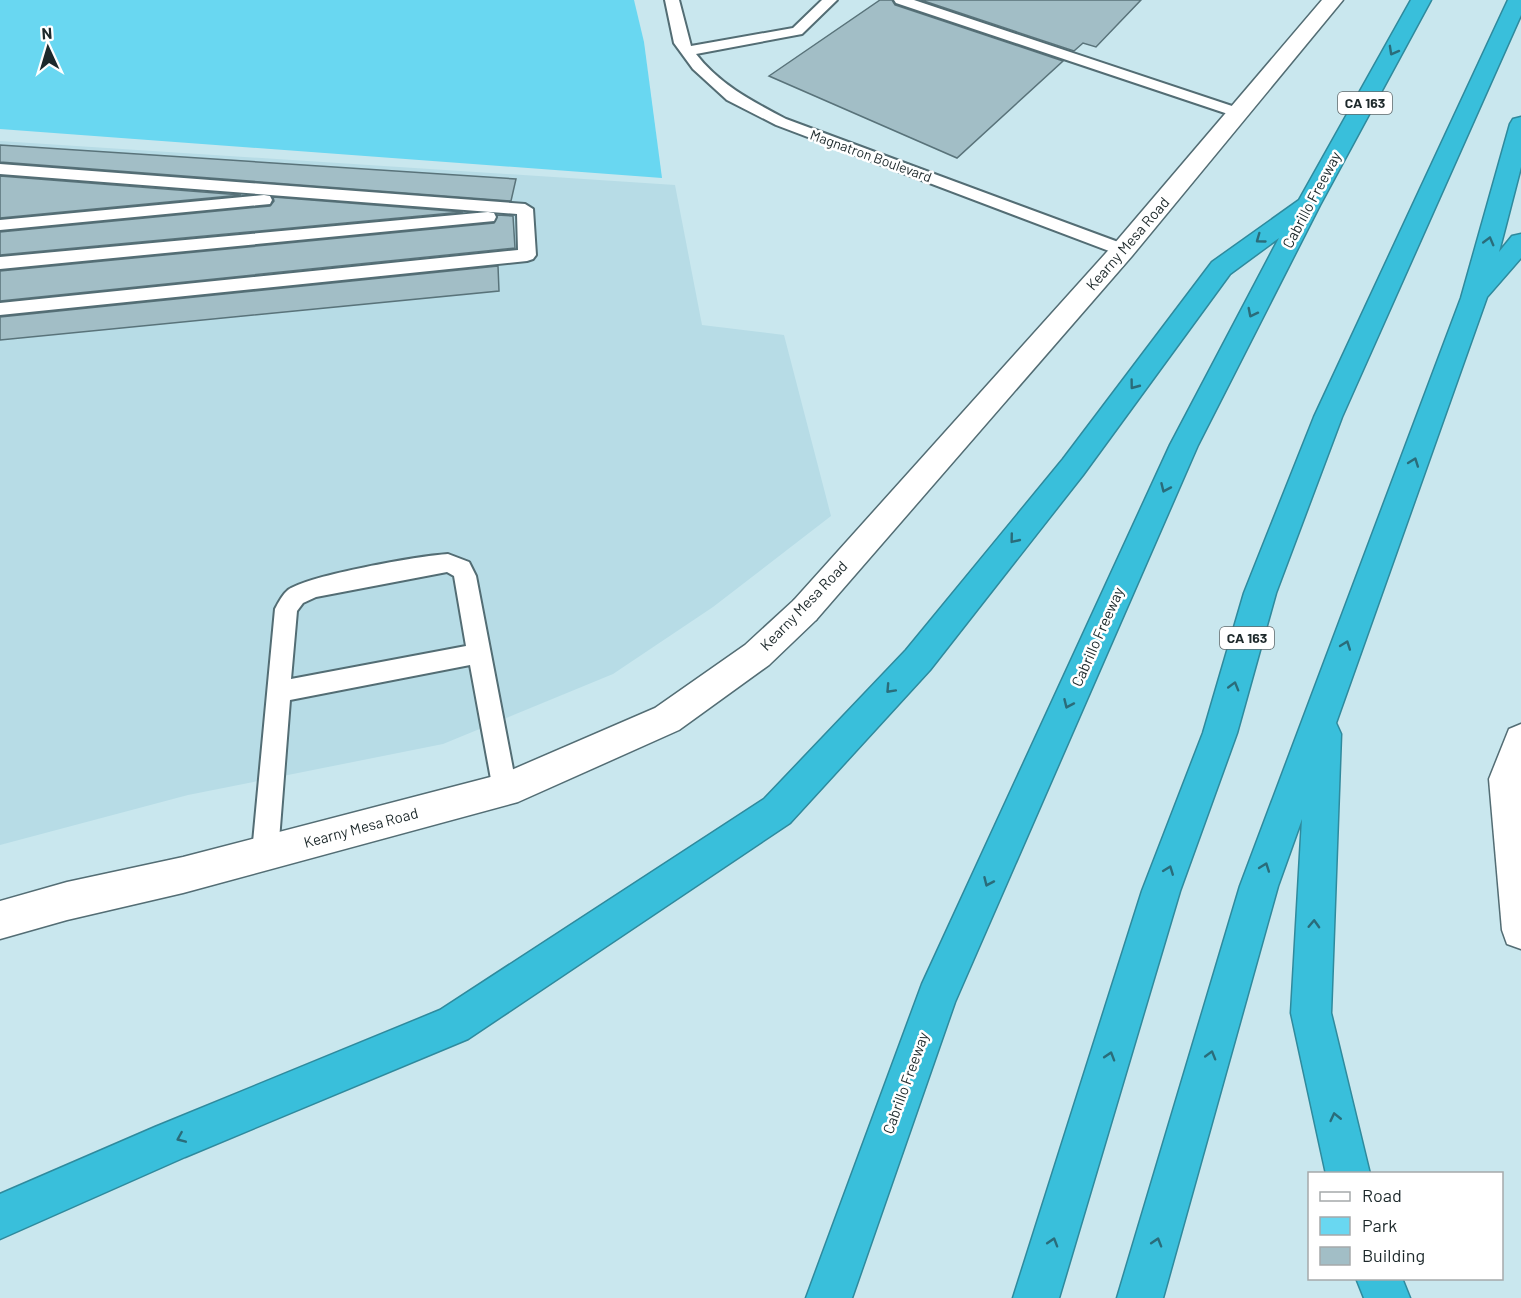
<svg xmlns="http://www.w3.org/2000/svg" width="1521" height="1298" font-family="Barlow,sans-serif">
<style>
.built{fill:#b7dce6}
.green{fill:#69d7f1}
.building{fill:#a2bec6;stroke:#59737a;stroke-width:1.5}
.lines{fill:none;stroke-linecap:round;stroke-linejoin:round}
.service-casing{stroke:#536d74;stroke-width:4}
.minor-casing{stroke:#536d74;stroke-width:3}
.tertiary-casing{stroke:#536d74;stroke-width:3}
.secondary-casing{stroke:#536d74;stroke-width:3}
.motorway-casing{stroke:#2f8a9d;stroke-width:3}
.service{fill:#fff;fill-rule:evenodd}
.minor{fill:#fff;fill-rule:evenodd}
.tertiary{fill:#fff;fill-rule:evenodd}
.secondary{fill:#fff;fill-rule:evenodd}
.motorway{fill:#39bfdb;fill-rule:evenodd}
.oneway{stroke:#2a6c7a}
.labels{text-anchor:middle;stroke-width:5;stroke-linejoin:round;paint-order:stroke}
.shield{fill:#fff;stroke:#61696b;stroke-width:1.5}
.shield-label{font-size:14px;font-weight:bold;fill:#1d292b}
.far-street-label{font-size:14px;fill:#1d292b;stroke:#fff}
.street-label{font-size:15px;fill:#1d292b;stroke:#fff}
</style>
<rect width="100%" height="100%" fill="#c9e7ee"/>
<path class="built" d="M 0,141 L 675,185 L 702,325 L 784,335 L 831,516 L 713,607 L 613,674 L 443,744 L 188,795 L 0,845 Z"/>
<path class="green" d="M 0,0 L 634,0 L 644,42 L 662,178 L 0,129 Z"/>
<path class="building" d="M 880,0 L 892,0 L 895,5 L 1063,61 L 957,158 L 769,76 Z
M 921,0 L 1141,0 L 1096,47 L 1083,43 L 1074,51 Z
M 0,145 L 516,179 L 511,201 L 0,162 Z
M 0,176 L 241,195 L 0,218 Z
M 273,197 L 463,212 L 0,255 L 0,232 L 270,206 L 274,201 Z
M 497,215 L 513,216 L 515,248 L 0,301 L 0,271 L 494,223 Z
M 498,266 L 499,291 L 0,340 L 0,317 Z"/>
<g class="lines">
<defs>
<path id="service" d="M 665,0 L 679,0 L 691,46 L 793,28 L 822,0 L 837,0 L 802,34 L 696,54 C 720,85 752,101 786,119 L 1129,246 L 1131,250 L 1129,254 L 1117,254 L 776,125 L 727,100 L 693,69 L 674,43 Z
M 894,0 L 914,0 L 1244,110 L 1247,113 L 1239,118 L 1234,116 L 896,3 Z
M 0,164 L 525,204 L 533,209 L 536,255 L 533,259 L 527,261 L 0,315 L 0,303 L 518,250 L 517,214 L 0,174 Z
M 264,195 L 270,196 L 272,200 L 270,204 L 0,230 L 0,220 Z
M 488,212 L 494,213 L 496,217 L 494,221 L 0,269 L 0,257 Z
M 448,554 L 469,562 L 476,576 L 517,790 L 514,798 L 505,801 L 496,798 L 493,790 L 470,665 L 290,700 L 278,853 L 274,862 L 265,865 L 256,862 L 252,853 L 275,609 C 278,603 283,594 288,590 C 309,575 419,556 448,554 ZM 447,572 L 454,576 L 466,646 L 291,679 L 297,611 L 303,603 L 316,597 Z"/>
<path id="minor" d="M 1322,0 L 1343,0 L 1132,256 L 816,620 L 805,623 L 794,620 L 789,610 L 794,600 L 1114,244 Z"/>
<path id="tertiary" d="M 805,597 L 816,600 L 821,610 L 816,620 L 769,665 L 679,730 L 518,802 L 183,893 L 67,920 L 0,939 L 0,901 L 67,882 L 183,857 L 502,774 L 655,708 L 745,645 L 794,600 Z"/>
<path id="secondary" d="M 1521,724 L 1521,949 L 1507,944 L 1502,930 L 1489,779 L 1509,729 Z"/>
<path id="motorway" d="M 1411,0 L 1431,0 L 1320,205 L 1198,445 L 955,1002 L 852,1298 L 806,1298 L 922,984 L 1170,445 L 1279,238 L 1230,274 L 1083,475 L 930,670 L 790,823 L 468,1039 L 185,1157 L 0,1239 L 0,1194 L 155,1127 L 440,1010 L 764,799 L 906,650 L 1063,459 L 1212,262 L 1299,200 Z
M 1508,0 L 1521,0 L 1521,15 L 1342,417 L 1276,593 L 1237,733 L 1180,891 L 1059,1298 L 1013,1298 L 1142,891 L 1203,733 L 1244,593 L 1314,417 Z
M 1521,117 L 1521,167 L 1499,252 L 1512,236 L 1521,234 L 1521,258 L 1487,297 L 1336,723 L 1341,734 L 1331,1013 L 1370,1174 L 1326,1174 L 1291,1013 L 1302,819 L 1278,886 L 1163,1298 L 1117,1298 L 1240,886 L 1461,298 L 1510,124 L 1513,119 Z
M 1356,1278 L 1402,1278 L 1410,1298 L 1364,1298 Z"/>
</defs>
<use href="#service" class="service-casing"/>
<use href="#minor" class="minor-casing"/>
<use href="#tertiary" class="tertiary-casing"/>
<use href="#secondary" class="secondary-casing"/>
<use href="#motorway" class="motorway-casing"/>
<use href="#service" class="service"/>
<use href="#minor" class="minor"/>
<use href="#tertiary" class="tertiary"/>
<use href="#secondary" class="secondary"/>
<use href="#motorway" class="motorway"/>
</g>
<defs><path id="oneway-chevron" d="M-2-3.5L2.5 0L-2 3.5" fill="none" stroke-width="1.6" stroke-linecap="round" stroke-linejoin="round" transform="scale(1.5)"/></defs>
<g class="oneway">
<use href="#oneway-chevron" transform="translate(1393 51) rotate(119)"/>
<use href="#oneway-chevron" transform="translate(1260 239) rotate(144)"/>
<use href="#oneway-chevron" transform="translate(1489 241) rotate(-75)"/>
<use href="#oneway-chevron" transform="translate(1252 313) rotate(117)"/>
<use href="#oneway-chevron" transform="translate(1134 385) rotate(127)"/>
<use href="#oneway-chevron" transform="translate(1414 462) rotate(-70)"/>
<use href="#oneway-chevron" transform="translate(1165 488) rotate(114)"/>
<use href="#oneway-chevron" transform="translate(1014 539) rotate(129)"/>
<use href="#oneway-chevron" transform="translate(1346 645) rotate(-70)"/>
<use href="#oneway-chevron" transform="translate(1234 686) rotate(-74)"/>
<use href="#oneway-chevron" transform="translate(890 689) rotate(133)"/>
<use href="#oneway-chevron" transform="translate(1068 704) rotate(114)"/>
<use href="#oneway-chevron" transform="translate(1265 867) rotate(-70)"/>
<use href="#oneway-chevron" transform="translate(1169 870) rotate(-69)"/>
<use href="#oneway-chevron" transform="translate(988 882) rotate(114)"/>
<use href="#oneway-chevron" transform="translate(1314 924) rotate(-88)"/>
<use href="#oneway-chevron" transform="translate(1211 1055) rotate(-74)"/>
<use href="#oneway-chevron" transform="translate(1110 1056) rotate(-73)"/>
<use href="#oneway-chevron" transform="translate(1335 1117) rotate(-103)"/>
<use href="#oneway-chevron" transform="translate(181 1138) rotate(157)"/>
<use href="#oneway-chevron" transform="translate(1053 1242) rotate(-73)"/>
<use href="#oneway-chevron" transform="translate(1157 1242) rotate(-73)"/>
</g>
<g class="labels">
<g class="shield">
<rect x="1338" y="92" width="54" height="22" rx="4.5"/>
<rect x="1220" y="627" width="54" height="22" rx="4.5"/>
</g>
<g class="shield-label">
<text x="1365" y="108">CA 163</text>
<text x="1247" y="643">CA 163</text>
</g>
<g class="far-street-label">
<text transform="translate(871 156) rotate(20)" y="5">Magnatron Boulevard</text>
</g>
<g class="street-label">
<text transform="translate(1312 200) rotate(-62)" y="5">Cabrillo Freeway</text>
<text transform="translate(1128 244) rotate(-49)" y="5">Kearny Mesa Road</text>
<text transform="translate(804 606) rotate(-46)" y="5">Kearny Mesa Road</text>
<text transform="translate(1098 637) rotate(-66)" y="5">Cabrillo Freeway</text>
<text transform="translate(361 828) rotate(-15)" y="5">Kearny Mesa Road</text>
<text transform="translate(906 1083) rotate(-70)" y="5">Cabrillo Freeway</text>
</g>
</g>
<rect x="1308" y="1172" width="195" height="108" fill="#ffffff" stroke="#a5a9aa" stroke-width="1.5"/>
<rect x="1320" y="1192" width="30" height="9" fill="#ffffff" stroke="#a5a9aa" stroke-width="1.5"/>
<text x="1362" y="1202" font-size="18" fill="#1d292b">Road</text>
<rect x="1320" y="1217" width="30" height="18" fill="#69d7f1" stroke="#a5a9aa" stroke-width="1.5"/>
<text x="1362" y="1232" font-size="18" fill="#1d292b">Park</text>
<rect x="1320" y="1247" width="30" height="18" fill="#a2bec6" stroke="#a5a9aa" stroke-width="1.5"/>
<text x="1362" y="1262" font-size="18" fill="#1d292b">Building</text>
<g transform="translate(48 48) rotate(356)" stroke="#ffffff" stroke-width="4.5" paint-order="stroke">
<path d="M0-4.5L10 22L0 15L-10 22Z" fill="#1d292b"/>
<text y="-9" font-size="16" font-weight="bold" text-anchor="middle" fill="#1d292b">N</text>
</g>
</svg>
